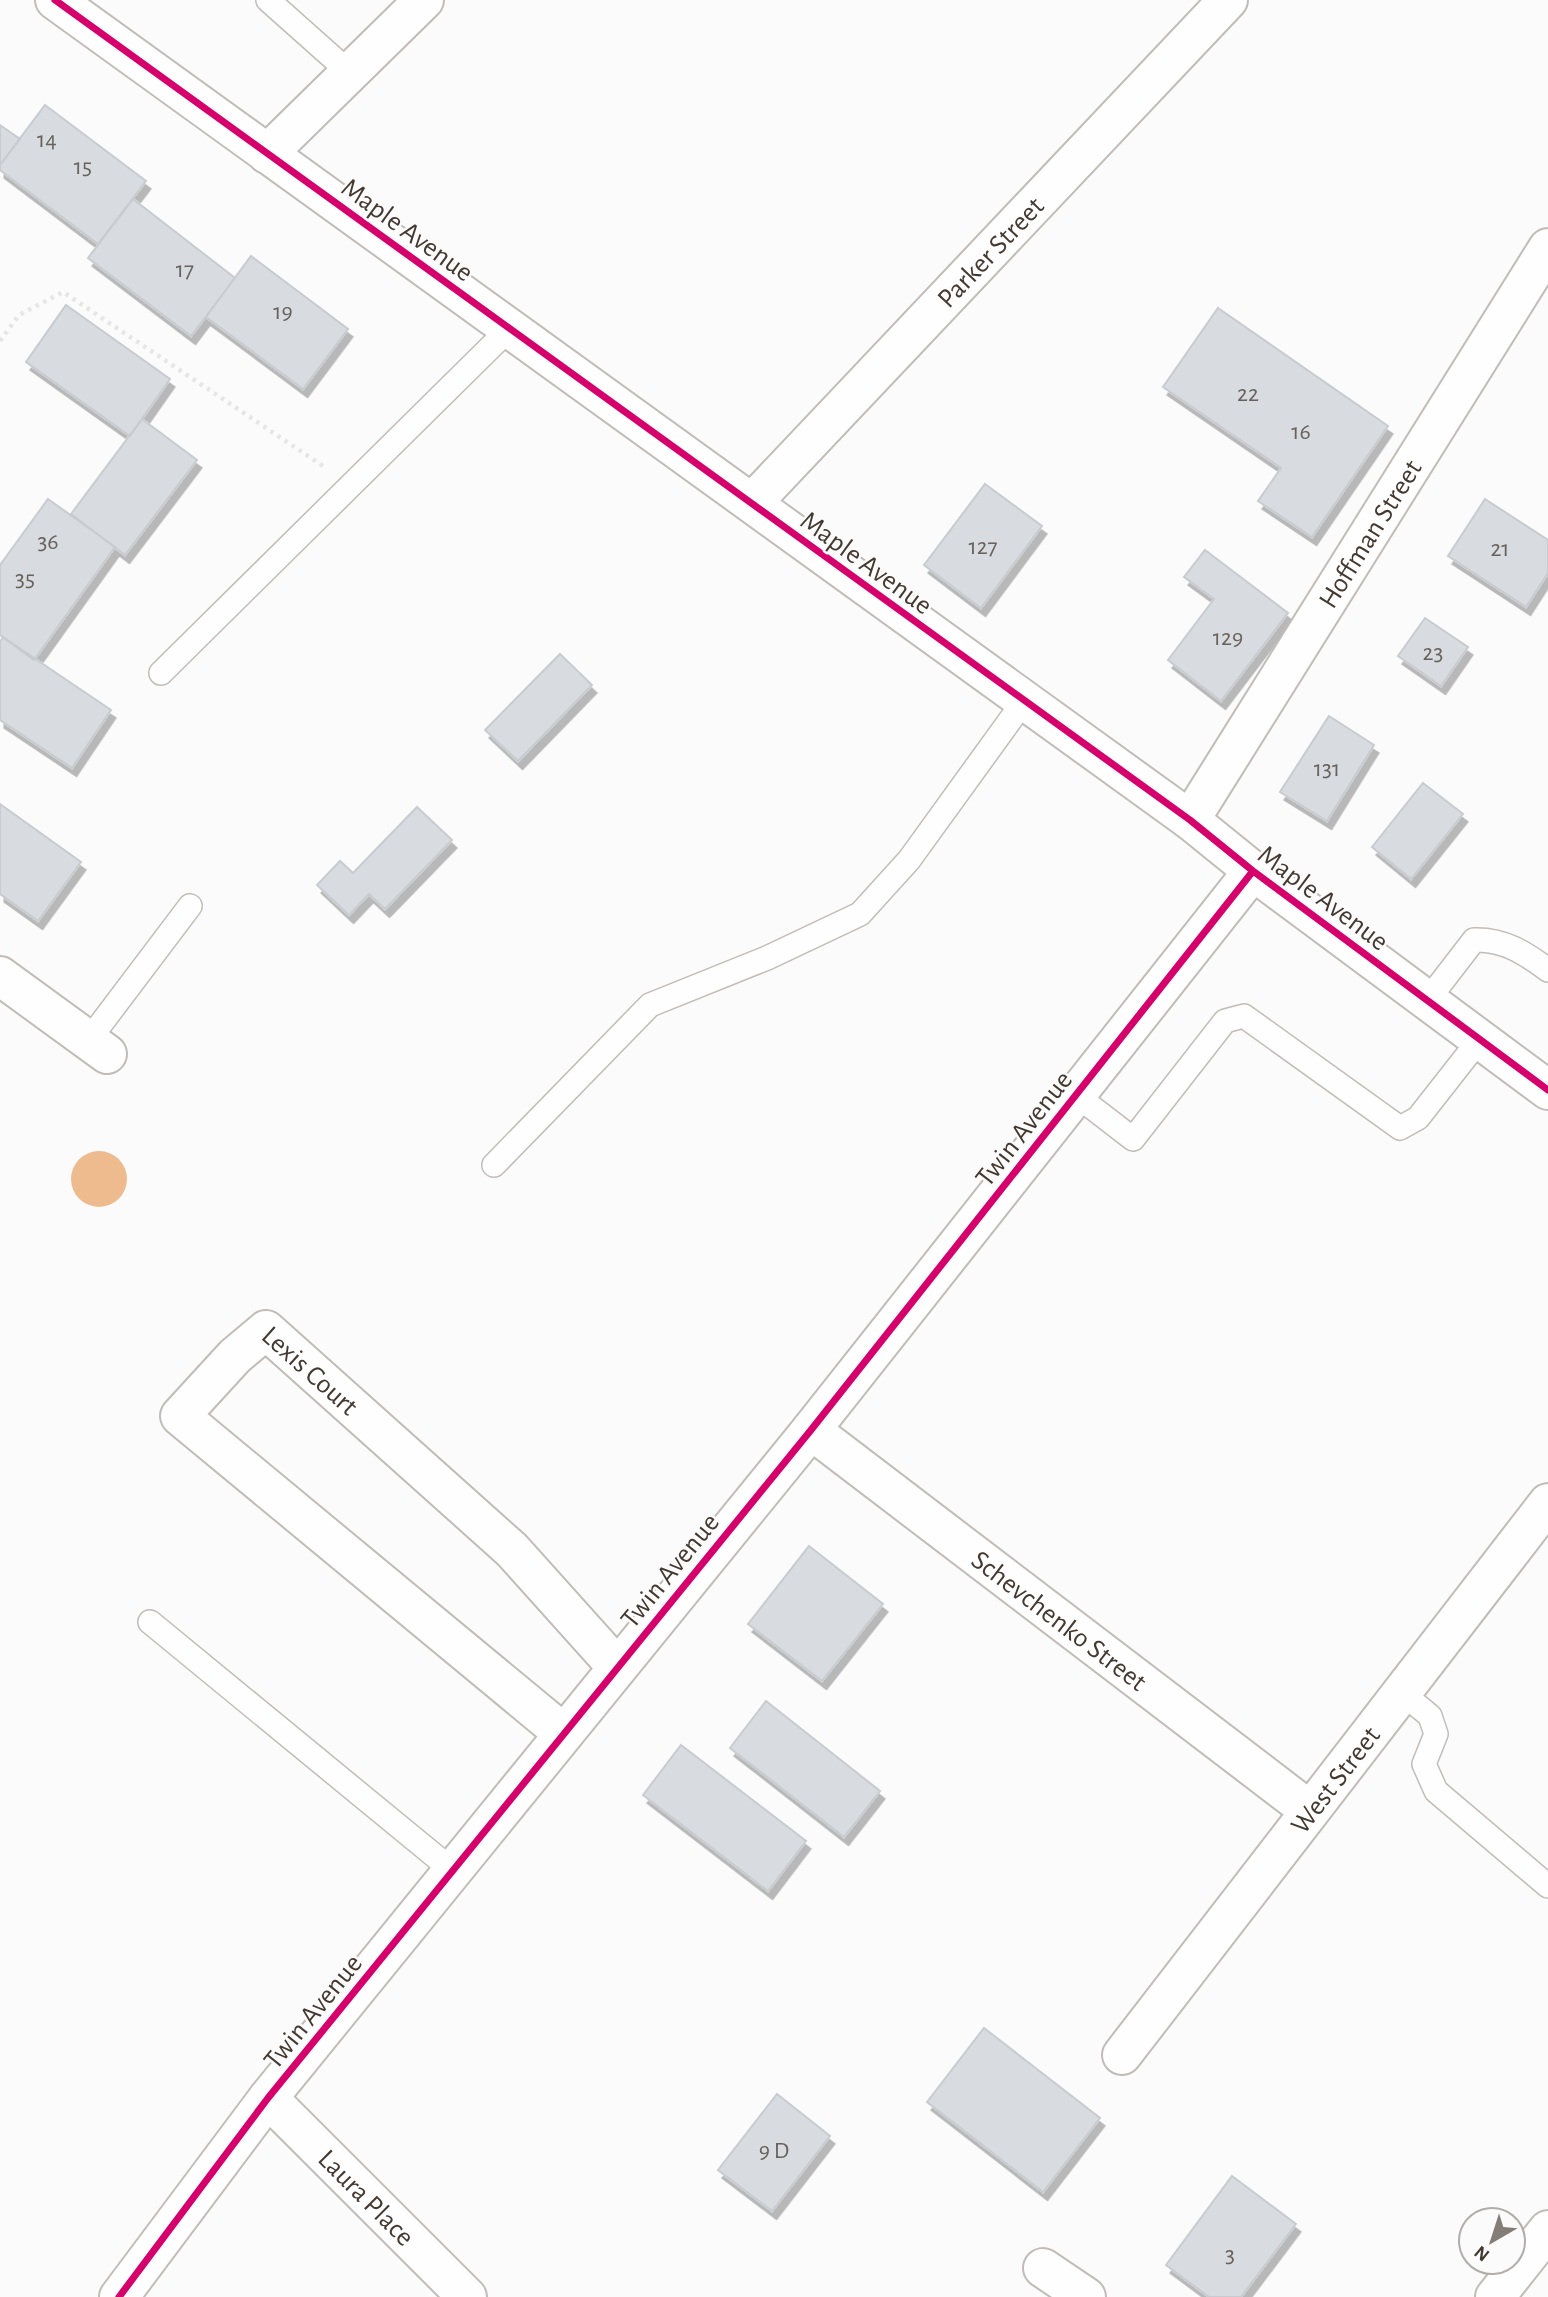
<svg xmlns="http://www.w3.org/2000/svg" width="1548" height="2297" font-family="'Alegreya Sans',sans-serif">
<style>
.water{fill:#eebb8f}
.building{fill:#d8dbe0;stroke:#c8cbd0;stroke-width:2;filter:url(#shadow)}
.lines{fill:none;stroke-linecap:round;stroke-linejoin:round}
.service-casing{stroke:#c2bcb8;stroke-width:26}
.minor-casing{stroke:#c2bcb8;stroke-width:42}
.tertiary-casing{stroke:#c2bcb8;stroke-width:42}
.path{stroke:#e6e6e6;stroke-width:4.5;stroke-dasharray:3.5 5;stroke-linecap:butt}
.service{stroke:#fefefe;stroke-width:23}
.minor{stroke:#fefefe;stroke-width:38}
.tertiary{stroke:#fefefe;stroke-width:38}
.cycleway-casing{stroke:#fbfbfb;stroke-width:11}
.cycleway{stroke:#d6006c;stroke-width:7}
.labels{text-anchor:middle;stroke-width:5;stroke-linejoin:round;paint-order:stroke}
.number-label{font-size:24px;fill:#69625c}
.street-label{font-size:28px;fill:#443930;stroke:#fbfbfb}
</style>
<defs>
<filter id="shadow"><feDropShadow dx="4.5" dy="8" stdDeviation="0" flood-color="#0004"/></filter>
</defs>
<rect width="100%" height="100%" fill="#fbfbfb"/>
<path class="water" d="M71 1179a28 28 0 1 1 56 0a28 28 0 1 1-56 0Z"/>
<path class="building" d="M 45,105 L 146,181 L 98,244 L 0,170 L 0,165 Z
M 0,125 L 20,139 L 0,165 Z
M 133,199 L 235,278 L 191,336 L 88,258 Z
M 251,256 L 348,329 L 303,389 L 206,317 Z
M 66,305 L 170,379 L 130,436 L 26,362 Z
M 1218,308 L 1388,426 L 1312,537 L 1258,501 L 1281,468 L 1163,387 Z
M 142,419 L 197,460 L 125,555 L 71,514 Z
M 985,484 L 1042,526 L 981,608 L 924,565 Z
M 48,499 L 115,547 L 34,660 L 0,635 L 0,565 Z
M 1485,499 L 1548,540 L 1548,573 L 1526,607 L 1448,556 Z
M 1205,550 L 1288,613 L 1221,701 L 1168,660 L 1214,599 L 1184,577 Z
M 1425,618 L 1468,647 L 1441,686 L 1398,656 Z
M 3,637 L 111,710 L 72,768 L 0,720 L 0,642 Z
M 560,654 L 592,685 L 518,761 L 485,730 Z
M 1329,716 L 1374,745 L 1327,821 L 1280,792 Z
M 1423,783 L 1463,814 L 1411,879 L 1372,847 Z
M 0,804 L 81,862 L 38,921 L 0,894 Z
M 417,807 L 452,840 L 385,909 L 369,894 L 349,915 L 317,885 L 340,861 L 353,873 Z
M 809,1546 L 883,1604 L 822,1681 L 748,1624 Z
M 766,1701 L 880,1791 L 844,1837 L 730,1748 Z
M 681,1745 L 806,1841 L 768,1891 L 643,1795 Z
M 984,2028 L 1100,2118 L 1043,2192 L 927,2102 Z
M 777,2094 L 830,2136 L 772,2211 L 718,2170 Z
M 1232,2176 L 1296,2224 L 1241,2297 L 1209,2297 L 1166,2265 Z"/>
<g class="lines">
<defs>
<path id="service" d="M 268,0 L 350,73
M 161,673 L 510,328
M 1427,1001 L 1474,940 C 1504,939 1525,953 1548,970
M 88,1041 L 190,906
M 1076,1095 L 1133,1139 L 1225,1021 L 1244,1016 L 1400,1128 L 1418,1118 L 1480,1039
M 494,1165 L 650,1005 L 767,958 L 860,914 L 909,860 L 1024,701
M 150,1622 L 452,1870
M 1401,1692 L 1430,1716 L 1436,1734 L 1424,1764 L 1436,1791 L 1548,1886"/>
<g id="minor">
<path d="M 267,154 L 424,0"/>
<path id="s1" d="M 752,503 L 1228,0"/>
<path id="s2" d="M 1190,820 L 1548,248"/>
<path d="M 0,976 L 107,1054"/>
<path id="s3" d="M 811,1430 L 1309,1810"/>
<path id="s4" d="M 563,1733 L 180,1416 L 235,1356 L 266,1330 L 512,1550 L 617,1667"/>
<path id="s5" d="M 1122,2055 L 1548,1503"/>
<path id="s6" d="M 268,2098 L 467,2297"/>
<path d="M 1043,2268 L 1086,2297"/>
<path d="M 119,2297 L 268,2098 L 811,1430 L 1253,871"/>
<path d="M 1495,2297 L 1548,2230"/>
</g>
<path id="tertiary" d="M 55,0 L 1190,820 L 1253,871 L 1548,1090"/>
</defs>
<use href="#service" class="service-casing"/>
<use href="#minor" class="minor-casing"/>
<use href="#tertiary" class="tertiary-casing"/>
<path class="path" d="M 0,341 L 19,315 L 63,292 L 326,468"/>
<use href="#service" class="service"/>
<use href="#minor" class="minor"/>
<use href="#tertiary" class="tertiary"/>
<defs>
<path id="cycleway" d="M 55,0 L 1190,820 L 1253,871 L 1548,1090
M 119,2297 L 268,2098 L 811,1430 L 1253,871"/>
</defs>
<use href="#cycleway" class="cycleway-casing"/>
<use href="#cycleway" class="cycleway"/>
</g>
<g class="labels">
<g class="number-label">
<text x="47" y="147">14</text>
<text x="83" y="174">15</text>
<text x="185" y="277">17</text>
<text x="283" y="319">19</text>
<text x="1248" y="401">22</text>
<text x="1301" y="439">16</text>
<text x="48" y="549">36</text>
<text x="983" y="554">127</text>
<text x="1500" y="556">21</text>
<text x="25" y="586">35</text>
<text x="1228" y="645">129</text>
<text x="1433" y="660">23</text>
<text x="1327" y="776">131</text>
<text x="774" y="2158">9 D</text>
<text x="1230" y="2262">3</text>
</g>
<g class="street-label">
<text transform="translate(408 229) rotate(36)" y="10">Maple Avenue</text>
<text dy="10" stroke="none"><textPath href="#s1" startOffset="346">Parker Street</textPath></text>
<text dy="10" stroke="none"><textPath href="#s2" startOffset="338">Hoffman Street</textPath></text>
<text transform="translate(867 562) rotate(36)" y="10">Maple Avenue</text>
<text transform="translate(1324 897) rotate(37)" y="10">Maple Avenue</text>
<text transform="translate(1023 1128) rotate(-52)" y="10">Twin Avenue</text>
<text dy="10" stroke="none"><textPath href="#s4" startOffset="679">Lexis Court</textPath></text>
<text transform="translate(669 1570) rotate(-51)" y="10">Twin Avenue</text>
<text dy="10" stroke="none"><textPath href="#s3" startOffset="313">Schevchenko Street</textPath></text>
<text dy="10" stroke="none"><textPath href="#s5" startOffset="348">West Street</textPath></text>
<text transform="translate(312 2011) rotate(-51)" y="10">Twin Avenue</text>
<text dy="10" stroke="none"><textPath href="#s6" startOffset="140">Laura Place</textPath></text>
</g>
</g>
<g transform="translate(1492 2241) rotate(219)"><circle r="33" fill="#fbfbfb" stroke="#b2adaa" stroke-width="2"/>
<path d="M0-5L12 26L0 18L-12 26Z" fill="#847d77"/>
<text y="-10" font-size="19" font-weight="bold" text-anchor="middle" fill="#443930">N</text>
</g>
</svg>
